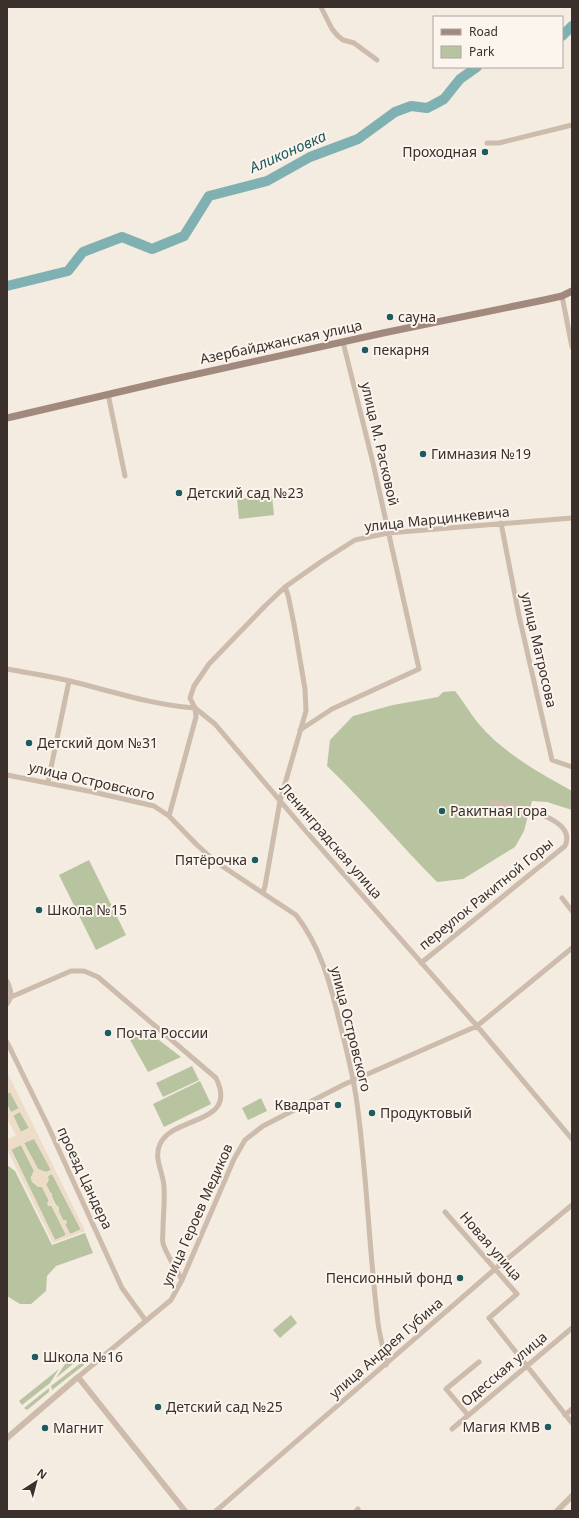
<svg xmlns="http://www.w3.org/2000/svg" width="579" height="1518" font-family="'Noto Sans',sans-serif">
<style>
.green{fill:#b8c4a0}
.plaza{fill:#ecdcc8;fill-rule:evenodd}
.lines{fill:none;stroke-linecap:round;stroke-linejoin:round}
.river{stroke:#7fb0b2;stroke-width:10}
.minor{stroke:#cdbbac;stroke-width:5}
.tertiary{stroke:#cdbbac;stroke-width:6}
.secondary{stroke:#a18a7d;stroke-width:7}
.poi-dot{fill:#1f5a5e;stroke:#fbf5ee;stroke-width:1.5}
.labels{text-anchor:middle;stroke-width:4;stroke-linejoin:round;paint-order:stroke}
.poi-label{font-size:14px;fill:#3b302b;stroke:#fbf5ee;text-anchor:start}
.street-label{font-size:14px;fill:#3b302b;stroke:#fbf5ee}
.water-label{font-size:15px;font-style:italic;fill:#1f5a5e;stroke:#fbf5ee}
</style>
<rect width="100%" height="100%" fill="#f4ebe1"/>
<path class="green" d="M 272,496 L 274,515 L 239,519 L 237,499 Z
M 455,691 C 463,701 470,713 478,723 C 503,753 538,772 572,791 L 572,810 L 547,802 L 532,801 L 524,831 L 515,847 L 463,879 L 437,882 C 399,844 366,803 327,766 L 330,740 L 353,716 L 393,705 L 438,697 L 443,692 Z
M 89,860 L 126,935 L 96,950 L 59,875 Z
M 146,1030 L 181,1057 L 148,1072 L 129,1038 Z
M 192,1066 L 199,1080 L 163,1097 L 156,1083 Z
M 200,1081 L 211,1104 L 164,1127 L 153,1104 Z
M 10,1092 L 19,1109 L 11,1113 L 7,1104 L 7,1094 Z
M 261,1098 L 267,1111 L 248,1120 L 242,1108 Z
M 20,1112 L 29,1128 L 21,1132 L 13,1115 Z
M 34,1138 L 51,1170 L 46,1172 L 38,1169 L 24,1143 Z
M 21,1145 L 34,1171 L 31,1177 L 32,1182 L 42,1187 L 66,1235 L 55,1240 L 11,1149 Z
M 7,1165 L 15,1171 L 52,1245 L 85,1233 L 93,1253 L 56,1266 L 47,1276 L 46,1291 L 31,1304 L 20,1304 L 7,1296 Z
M 52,1174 L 81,1230 L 70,1234 L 59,1212 L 58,1206 L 56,1205 L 46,1184 L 48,1182 L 48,1176 Z
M 291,1315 L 297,1323 L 280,1338 L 273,1330 Z
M 76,1355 L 79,1359 L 56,1378 L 65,1364 Z
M 82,1362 L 84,1365 L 52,1390 L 51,1386 Z
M 59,1369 L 50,1383 L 22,1405 L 19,1401 Z
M 49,1388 L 49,1392 L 27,1410 L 24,1408 Z"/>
<path class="plaza" d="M 7,1072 L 85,1231 L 53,1243 L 8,1151 L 7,1151 L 7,1136 L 9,1139 L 16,1135 L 7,1119 L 7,1104 L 11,1112 L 19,1108 L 10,1092 L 7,1094 ZM 20,1112 L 29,1128 L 21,1132 L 13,1116 ZM 34,1139 L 51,1170 L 46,1172 L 38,1169 L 24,1143 ZM 21,1145 L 34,1171 L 31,1177 L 32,1182 L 38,1187 L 42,1187 L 49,1200 L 47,1203 L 48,1206 L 52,1206 L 66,1235 L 55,1240 L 11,1150 ZM 52,1174 L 81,1229 L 70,1234 L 65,1225 L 67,1223 L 66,1220 L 63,1220 L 59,1212 L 59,1207 L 55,1205 L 52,1197 L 52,1193 L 49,1192 L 46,1184 L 49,1180 L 48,1176 Z"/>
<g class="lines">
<path class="river" d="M 562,36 L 572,26
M 7,286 L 68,271 L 83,252 L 122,237 L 152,249 L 184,236 L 209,196 L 267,181 L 310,157 L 358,139 L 395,112 L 411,106 L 427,108 L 433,105 L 444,99 L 460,79 L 477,67"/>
<path class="minor" d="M 321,7 L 332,29 L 338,36 L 343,40 L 354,43 L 377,60
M 487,143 L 499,143 L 572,125
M 562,296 L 572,347
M 108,394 L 125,476
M 572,518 L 388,533 L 355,540 L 322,561 L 285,587 L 266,605 L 209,664 L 194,686 L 190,698 L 195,708 L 215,724 L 304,829 L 477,1026 L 572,1139
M 501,523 L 519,616 L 552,760 L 572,767
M 7,669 C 28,673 49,676 70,681 C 111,691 152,705 195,708
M 300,730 L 332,709 L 419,669 L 373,463 L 343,342
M 7,775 L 93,792 L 154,806 L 169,816 L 196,844 L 216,862 L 296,915 C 320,946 330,982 339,1020 C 346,1047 353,1075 357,1103 C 367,1176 369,1250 378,1323 C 380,1337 384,1351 386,1365
M 48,782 L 69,681
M 169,816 L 196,717 L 195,708
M 263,893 L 265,886 L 280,801 L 306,711 L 305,689 L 294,624 L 288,595 L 285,587
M 562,898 L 572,911
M 421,963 L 565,846 C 579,816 510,806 492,802
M 7,981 C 11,990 13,996 7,1004
M 11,997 L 71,971 L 84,971 L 98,977 L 216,1078 C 239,1125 174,1115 160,1144 C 153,1159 164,1173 164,1188 C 165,1202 163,1216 163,1230 C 163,1234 162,1239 163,1243 C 165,1252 177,1271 182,1280
M 7,1042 L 48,1126 L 122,1288 L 146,1321
M 445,1212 L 517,1294 L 489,1318 L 572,1423
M 78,1377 L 171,1300 L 182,1280 L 234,1159 L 245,1140 L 263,1126 L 345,1084 L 477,1026 L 572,948
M 468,1415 L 446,1389 L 479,1362
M 565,1415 L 572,1409
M 452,1429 L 572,1328
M 216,1511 L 495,1269 L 572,1205
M 356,1511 L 358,1509"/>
<path class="tertiary" d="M 7,1438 L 78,1377 L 185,1511
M 557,1511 L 572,1496"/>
<path class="secondary" d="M 7,418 L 170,380 L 383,333 L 544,300 L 562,296 L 572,291"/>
</g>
<g class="poi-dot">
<circle cx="485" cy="152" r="4"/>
<circle cx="390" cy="317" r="4"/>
<circle cx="365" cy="350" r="4"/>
<circle cx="423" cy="454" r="4"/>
<circle cx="179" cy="493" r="4"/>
<circle cx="29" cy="743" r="4"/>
<circle cx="442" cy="811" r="4"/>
<circle cx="255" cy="860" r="4"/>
<circle cx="39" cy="910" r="4"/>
<circle cx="108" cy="1033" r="4"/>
<circle cx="338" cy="1105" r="4"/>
<circle cx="372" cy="1113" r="4"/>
<circle cx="460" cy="1278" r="4"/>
<circle cx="35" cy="1357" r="4"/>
<circle cx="158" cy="1407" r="4"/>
<circle cx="548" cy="1427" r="4"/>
<circle cx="45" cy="1428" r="4"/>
</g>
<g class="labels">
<g class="poi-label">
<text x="477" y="157" text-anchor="end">Проходная</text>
<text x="398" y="322">сауна</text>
<text x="373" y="355">пекарня</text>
<text x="431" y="459">Гимназия №19</text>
<text x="187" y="498">Детский сад №23</text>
<text x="37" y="748">Детский дом №31</text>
<text x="450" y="816">Ракитная гора</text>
<text x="247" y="865" text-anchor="end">Пятёрочка</text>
<text x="47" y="915">Школа №15</text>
<text x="116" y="1038">Почта России</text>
<text x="330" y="1110" text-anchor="end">Квадрат</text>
<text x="380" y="1118">Продуктовый</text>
<text x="452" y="1283" text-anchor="end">Пенсионный фонд</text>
<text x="43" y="1362">Школа №16</text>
<text x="166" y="1412">Детский сад №25</text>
<text x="540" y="1432" text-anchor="end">Магия КМВ</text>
<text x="53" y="1433">Магнит</text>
</g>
<g class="street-label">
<text transform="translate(281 342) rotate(-12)" y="5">Азербайджанская улица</text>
<text transform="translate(380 444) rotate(77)" y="5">улица М. Расковой</text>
<text transform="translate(437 519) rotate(-6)" y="5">улица Марцинкевича</text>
<text transform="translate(539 650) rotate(77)" y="5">улица Матросова</text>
<text transform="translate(92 781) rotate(13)" y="5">улица Островского</text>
<text transform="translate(331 841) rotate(49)" y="5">Ленинградская улица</text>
<text transform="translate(486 894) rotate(-39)" y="5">переулок Ракитной Горы</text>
<text transform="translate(351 1029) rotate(76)" y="5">улица Островского</text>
<text transform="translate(85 1178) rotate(65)" y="5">проезд Цандера</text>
<text transform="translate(197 1215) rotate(-66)" y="5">улица Героев Медиков</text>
<text transform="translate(491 1246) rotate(49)" y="5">Новая улица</text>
<text transform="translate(386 1348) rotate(-41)" y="5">улица Андрея Губина</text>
<text transform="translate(504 1369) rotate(-40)" y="5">Одесская улица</text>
</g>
<g class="water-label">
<text transform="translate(288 152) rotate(-24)" y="5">Аликоновка</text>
</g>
</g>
<rect width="579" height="1518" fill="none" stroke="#3b302b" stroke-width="16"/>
<rect x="433" y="16" width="130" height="52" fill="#fbf5ee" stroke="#aea6a0"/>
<rect x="441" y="29" width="20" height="6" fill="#a18a7d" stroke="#aea6a0"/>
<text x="469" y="36" font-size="12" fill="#3b302b">Road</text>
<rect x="441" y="46" width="20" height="12" fill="#b8c4a0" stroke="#aea6a0"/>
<text x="469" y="56" font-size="12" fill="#3b302b">Park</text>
<g transform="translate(36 1482) rotate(36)" stroke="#fbf5ee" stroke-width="3" paint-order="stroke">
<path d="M0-3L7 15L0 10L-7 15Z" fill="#3b302b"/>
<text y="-6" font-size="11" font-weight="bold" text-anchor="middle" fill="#3b302b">N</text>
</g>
</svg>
